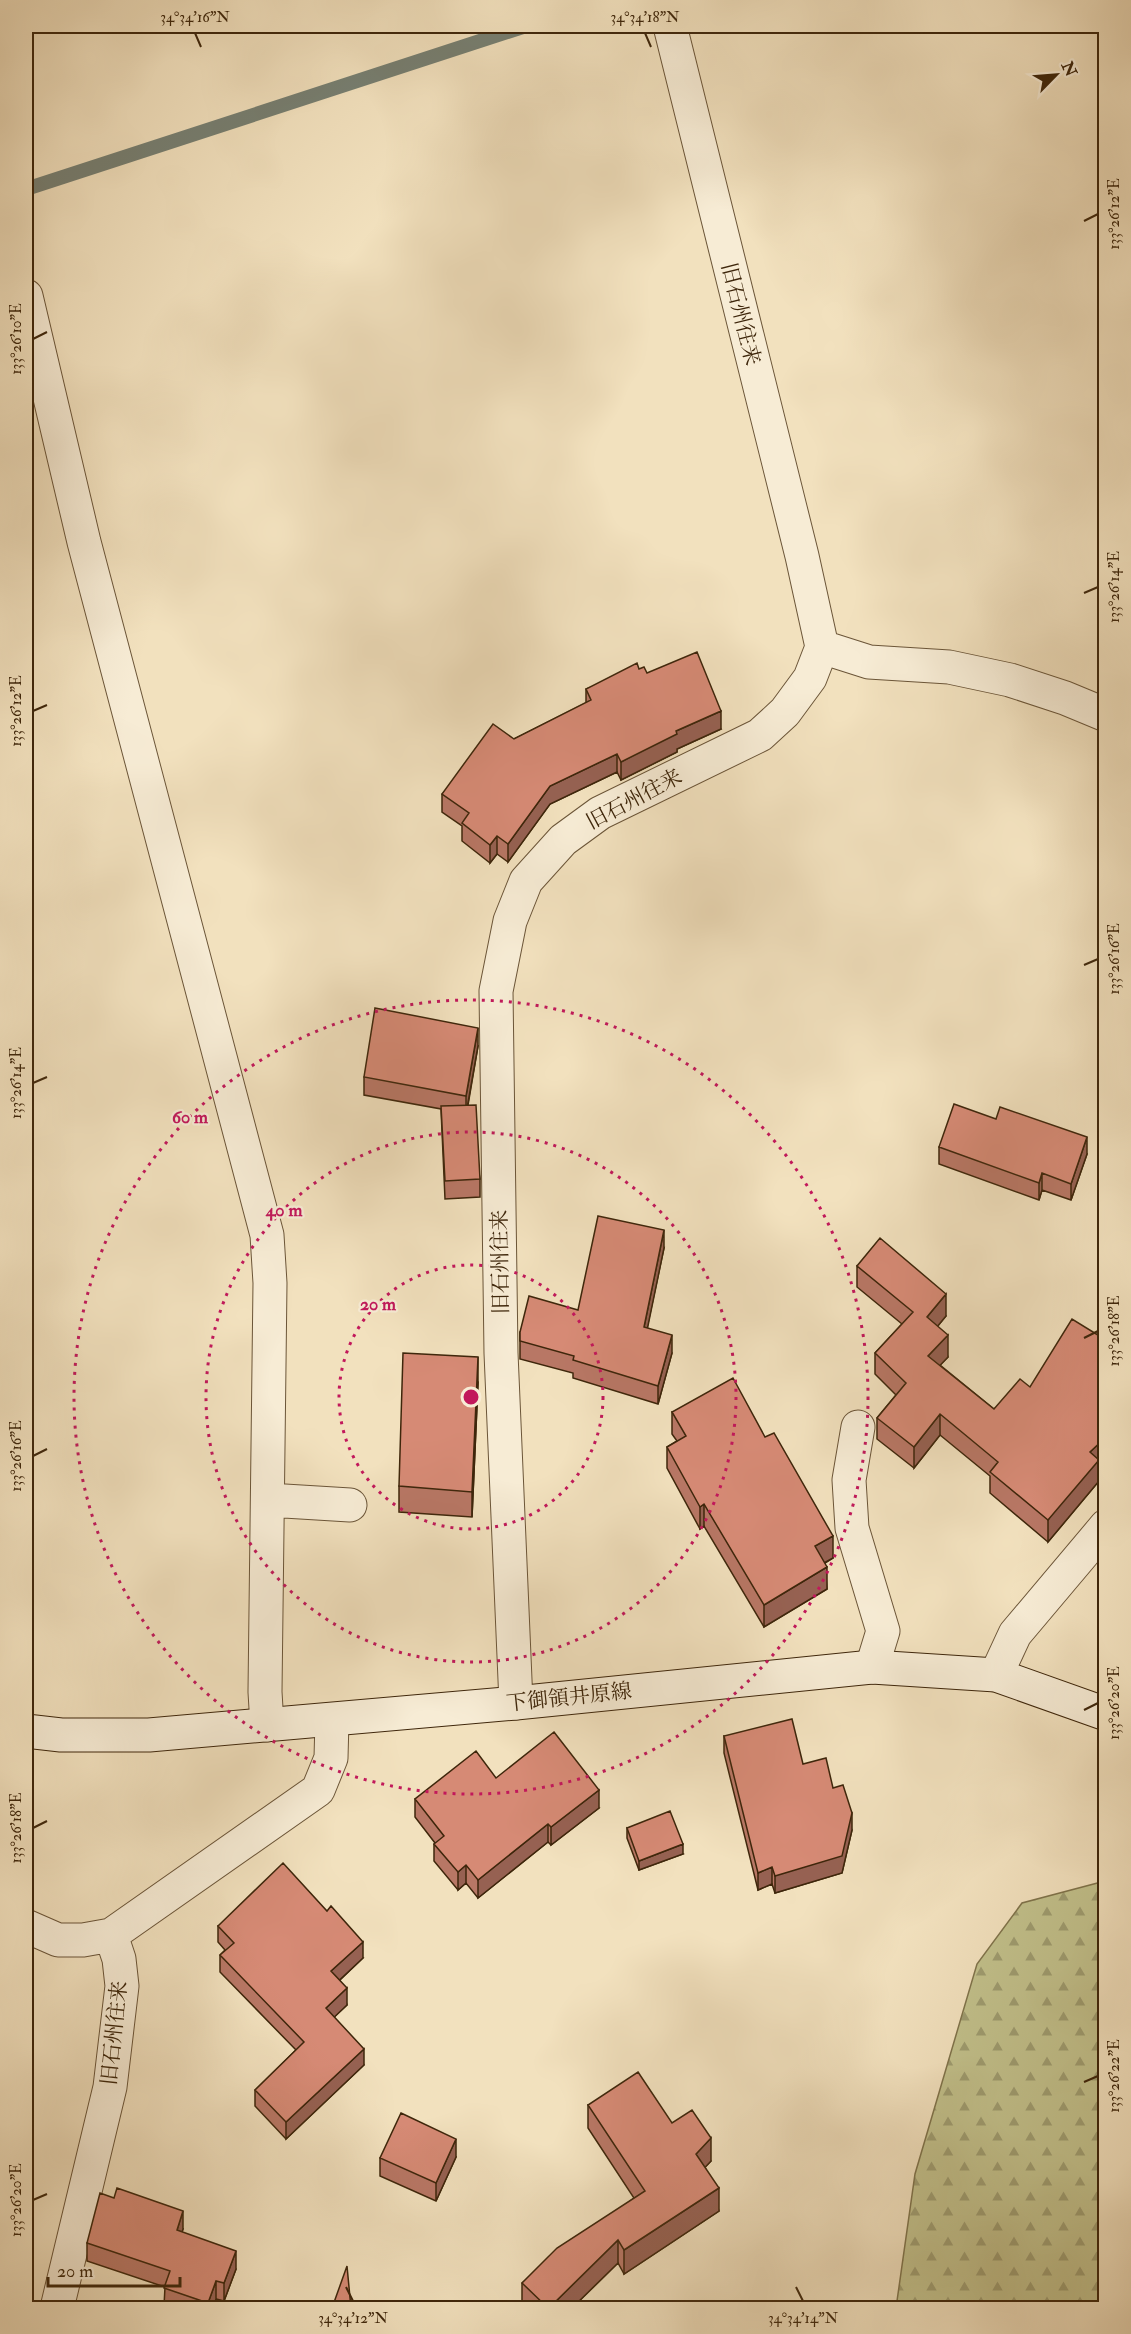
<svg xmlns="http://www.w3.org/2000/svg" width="1131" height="2334" font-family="'IM FELL Double Pica','Noto Serif JP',serif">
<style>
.forest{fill:url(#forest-firs);stroke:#80744c;stroke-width:1.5}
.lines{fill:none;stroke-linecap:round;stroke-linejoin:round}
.stream{stroke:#778073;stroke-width:14}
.minor-casing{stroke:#6b5538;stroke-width:35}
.secondary-casing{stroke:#3e260b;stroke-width:35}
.minor{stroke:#f7ecd5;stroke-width:33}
.secondary{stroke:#f7ecd5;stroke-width:33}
.wall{fill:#b87765;stroke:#3e260b;stroke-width:1.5}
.shaded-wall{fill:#966152;stroke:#3e260b;stroke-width:1.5}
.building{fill:#d68a75;stroke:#3e260b;stroke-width:1.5}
.ticks{fill:none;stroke:#3e260b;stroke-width:2}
.ring{fill:none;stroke:#c2185b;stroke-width:3;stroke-dasharray:3 6}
.labels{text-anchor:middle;stroke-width:4.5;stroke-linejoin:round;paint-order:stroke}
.street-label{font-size:21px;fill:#3e260b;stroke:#f7ecd5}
.centre{fill:#c2185b;stroke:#f7ecd5;stroke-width:3}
.ring-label{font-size:18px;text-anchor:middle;font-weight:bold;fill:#c2185b;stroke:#f7ecd5;stroke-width:4.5;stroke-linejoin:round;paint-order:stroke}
.neatline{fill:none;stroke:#3e260b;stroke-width:2}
.ticks-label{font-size:15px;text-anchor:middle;fill:#3e260b}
</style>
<defs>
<pattern id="forest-firs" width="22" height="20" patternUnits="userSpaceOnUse" patternTransform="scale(1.5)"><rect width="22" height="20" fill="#c2c18c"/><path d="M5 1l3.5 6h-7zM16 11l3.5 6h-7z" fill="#9f9d71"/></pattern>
</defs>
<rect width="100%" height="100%" fill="#f2e1be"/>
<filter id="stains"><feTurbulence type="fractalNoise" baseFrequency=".00333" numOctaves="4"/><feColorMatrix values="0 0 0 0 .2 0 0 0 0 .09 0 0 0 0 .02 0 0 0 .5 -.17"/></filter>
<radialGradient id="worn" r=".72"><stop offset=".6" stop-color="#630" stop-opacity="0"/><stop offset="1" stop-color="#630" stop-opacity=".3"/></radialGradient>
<path class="forest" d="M 1105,1881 L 1105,2308 L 896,2308 L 915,2174 L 977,1964 L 1022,1903 Z"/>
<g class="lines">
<path class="stream" d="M 26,189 L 526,26"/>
<defs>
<path id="minor" d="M 26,296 L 84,542 L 267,1235 L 270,1283 L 265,1692 L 267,1725
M 822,647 L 869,662 L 949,667 L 1010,680 L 1065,698 L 1106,715
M 858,1427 L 849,1480 L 852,1528 L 883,1631 L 872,1667
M 268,1500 L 350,1505
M 996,1675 L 1015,1634 L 1106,1526
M 516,1703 L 501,1353 L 496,991 L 510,921 L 526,881 L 563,840 L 600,813 L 760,735 L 785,712 L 810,678 L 822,647 L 802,556 L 670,26
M 26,1926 L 58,1940 L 83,1940 L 111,1935 L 318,1790 L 331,1758 L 332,1720
M 57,2308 L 110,2087 L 122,1986 L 119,1959 L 111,1935"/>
<path id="secondary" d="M 26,1731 L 61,1735 L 149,1735 L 516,1703 L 872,1667 L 996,1675 L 1106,1714"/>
</defs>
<use href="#minor" class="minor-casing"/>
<use href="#secondary" class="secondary-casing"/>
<use href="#minor" class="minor"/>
<use href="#secondary" class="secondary"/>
</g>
<path class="wall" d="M 639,669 L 647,673 L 721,729 L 677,749 L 677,752 L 621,780 L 617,772 L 550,804 L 508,862 L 497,854 L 490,863 L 462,841 L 462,826 L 442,812 L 442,794 L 514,739 L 586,703 L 586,689 Z
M 478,1046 L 468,1105 L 480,1179 L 480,1197 L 445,1199 L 441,1109 L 364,1095 L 364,1077 Z
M 1106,1058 L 1106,1085 L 1103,1082 L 1103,1060 Z
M 939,1147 L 1087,1154 L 1071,1200 L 1042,1190 L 1039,1200 L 939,1164 Z
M 664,1248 L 647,1328 L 672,1353 L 658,1404 L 573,1378 L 573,1373 L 520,1359 L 520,1332 L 578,1310 Z
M 857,1266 L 946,1316 L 937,1327 L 948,1357 L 940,1365 L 994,1409 L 1106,1340 L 1106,1459 L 1099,1465 L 1099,1481 L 1048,1542 L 990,1493 L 990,1476 L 940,1435 L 914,1468 L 877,1439 L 877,1418 L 896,1395 L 875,1374 L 875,1353 L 902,1324 L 857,1287 Z
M 478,1383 L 472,1517 L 399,1512 L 399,1486 Z
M 672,1412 L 765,1437 L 833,1558 L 825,1563 L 827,1589 L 764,1627 L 704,1526 L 700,1529 L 667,1468 L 667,1447 L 677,1441 L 672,1434 Z
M 724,1736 L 803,1764 L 833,1788 L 852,1830 L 842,1873 L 775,1893 L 772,1884 L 758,1890 L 724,1753 Z
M 496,1778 L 599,1808 L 551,1845 L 548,1842 L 478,1898 L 466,1883 L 458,1890 L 434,1861 L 434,1844 L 435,1843 L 415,1817 L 415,1799 Z
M 627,1828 L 683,1854 L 639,1870 L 627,1838 Z
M 218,1926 L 363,1958 L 340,1980 L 347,2005 L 334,2017 L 364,2065 L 286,2139 L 255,2106 L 255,2090 L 296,2050 L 220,1972 L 220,1955 L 225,1950 L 218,1942 Z
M 588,2105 L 672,2123 L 711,2161 L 705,2167 L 719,2211 L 624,2274 L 618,2263 L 572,2308 L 525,2308 L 522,2306 L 522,2283 L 634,2198 L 588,2128 Z
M 456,2157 L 436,2201 L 380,2176 L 380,2158 Z
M 183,2229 L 182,2232 L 236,2269 L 224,2301 L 216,2299 L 213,2308 L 172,2308 L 164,2306 L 165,2287 L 87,2261 L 87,2243 Z"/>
<path class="shaded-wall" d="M 721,711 L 721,729 L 677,749 L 677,752 L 621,780 L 621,762 L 676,731 Z
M 617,754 L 617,772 L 550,804 L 508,862 L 508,844 L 550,786 Z
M 497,836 L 497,854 L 490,863 L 490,845 Z
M 478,1028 L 478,1046 L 466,1114 L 466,1096 Z
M 1087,1137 L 1087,1154 L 1071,1200 L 1071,1184 Z
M 1042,1173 L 1042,1190 L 1039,1200 L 1039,1183 Z
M 664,1230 L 664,1248 L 644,1345 L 644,1327 Z
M 946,1294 L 946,1316 L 927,1339 L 927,1317 Z
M 672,1335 L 672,1353 L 658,1404 L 658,1386 Z
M 948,1335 L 948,1357 L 928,1378 L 928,1356 Z
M 478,1357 L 478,1383 L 472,1517 L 472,1492 Z
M 940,1414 L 940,1435 L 914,1468 L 914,1447 Z
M 1106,1437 L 1106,1459 L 1099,1465 L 1099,1481 L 1048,1542 L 1048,1520 L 1090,1452 Z
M 704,1504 L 704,1526 L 700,1529 L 700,1507 Z
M 833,1536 L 833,1558 L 815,1568 L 815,1546 Z
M 827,1567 L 827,1589 L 764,1627 L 764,1605 Z
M 599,1790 L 599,1808 L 551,1845 L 551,1827 Z
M 852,1813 L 852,1830 L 842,1873 L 775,1893 L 775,1876 Z
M 548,1824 L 548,1842 L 478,1898 L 478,1880 Z
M 683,1844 L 683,1854 L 639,1870 L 639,1861 Z
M 466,1865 L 466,1883 L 458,1890 L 458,1872 Z
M 772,1867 L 772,1884 L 758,1890 L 758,1873 Z
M 363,1942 L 363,1958 L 331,1988 L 331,1971 Z
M 347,1988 L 347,2005 L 326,2025 L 326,2008 Z
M 364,2049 L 364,2065 L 286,2139 L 286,2122 Z
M 711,2138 L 711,2161 L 696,2177 L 696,2154 Z
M 456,2139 L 456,2157 L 436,2201 L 436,2183 Z
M 719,2188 L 719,2211 L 624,2274 L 624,2250 Z
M 183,2211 L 183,2229 L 177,2248 L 177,2230 Z
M 618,2240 L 618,2263 L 572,2308 L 549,2308 Z
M 236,2251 L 236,2269 L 224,2301 L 224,2283 Z
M 216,2281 L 216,2299 L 213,2308 L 208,2308 L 208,2303 Z"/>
<path class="building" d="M 697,652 L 721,711 L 676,731 L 677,734 L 621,762 L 617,754 L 550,786 L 508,844 L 497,836 L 490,845 L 462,823 L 469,813 L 442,794 L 493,724 L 514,739 L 591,700 L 586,689 L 637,663 L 639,669 L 644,667 L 647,673 Z
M 375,1008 L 478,1028 L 466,1096 L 364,1077 Z
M 954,1104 L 996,1119 L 1000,1107 L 1087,1137 L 1071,1184 L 1042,1173 L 1039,1183 L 939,1147 Z
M 476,1105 L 480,1179 L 445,1181 L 441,1106 Z
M 598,1216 L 664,1230 L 644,1327 L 672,1335 L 658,1386 L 573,1360 L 574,1356 L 520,1341 L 520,1332 L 529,1296 L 578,1310 Z
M 880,1238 L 946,1294 L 927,1317 L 948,1335 L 928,1356 L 994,1409 L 1020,1379 L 1030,1387 L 1072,1319 L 1106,1340 L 1106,1437 L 1090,1452 L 1099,1460 L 1048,1520 L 990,1472 L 998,1462 L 940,1414 L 914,1447 L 877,1418 L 906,1383 L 875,1353 L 913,1312 L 857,1266 Z
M 403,1353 L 478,1357 L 472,1492 L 399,1486 Z
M 733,1378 L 765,1437 L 774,1433 L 833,1536 L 815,1546 L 827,1567 L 764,1605 L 704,1504 L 700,1507 L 667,1447 L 686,1436 L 672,1412 Z
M 792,1719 L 803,1764 L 826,1758 L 833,1788 L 843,1785 L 852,1813 L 842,1856 L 775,1876 L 772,1867 L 758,1873 L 724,1736 Z
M 554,1732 L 599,1790 L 551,1827 L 548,1824 L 478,1880 L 466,1865 L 458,1872 L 434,1844 L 444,1836 L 415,1799 L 476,1751 L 496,1778 Z
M 670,1811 L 683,1844 L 639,1861 L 627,1828 Z
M 283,1863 L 327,1911 L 331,1906 L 363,1942 L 331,1971 L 347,1988 L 326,2008 L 364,2049 L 286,2122 L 255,2090 L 304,2042 L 220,1955 L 234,1943 L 218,1926 Z
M 638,2072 L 672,2123 L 692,2110 L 711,2138 L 696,2154 L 719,2188 L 624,2250 L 618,2240 L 549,2308 L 548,2308 L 522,2283 L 557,2248 L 645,2191 L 588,2105 Z
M 401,2113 L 456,2139 L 436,2183 L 380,2158 Z
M 117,2188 L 183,2211 L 177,2230 L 236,2251 L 224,2283 L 216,2281 L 208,2303 L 164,2288 L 170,2271 L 87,2243 L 100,2193 L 114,2198 Z
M 347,2266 L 351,2308 L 332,2308 Z"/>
<path class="ticks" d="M 195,33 L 201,47M 645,33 L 651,47M 1084,221 L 1098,214M 33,339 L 47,332M 1084,593 L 1098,587M 33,711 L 47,705M 1084,965 L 1098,959M 33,1083 L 47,1077M 1084,1338 L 1098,1331M 33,1456 L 47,1449M 1084,1710 L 1098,1703M 33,1828 L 47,1821M 1084,2082 L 1098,2076M 33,2200 L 47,2194M 346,2287 L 353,2301M 796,2287 L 803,2301"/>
<g class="ring">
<circle cx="471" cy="1397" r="132"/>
<circle cx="471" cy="1397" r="265"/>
<circle cx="471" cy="1397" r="397"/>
</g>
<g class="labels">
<g class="street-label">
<text transform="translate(741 314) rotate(76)" y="7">旧石州往来</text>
<text transform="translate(634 799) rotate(-28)" y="7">旧石州往来</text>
<text transform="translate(500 1262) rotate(-91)" y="7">旧石州往来</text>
<text transform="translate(569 1697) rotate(-6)" y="7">下御領井原線</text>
<text transform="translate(114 2033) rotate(-84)" y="7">旧石州往来</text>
</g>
</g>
<circle cx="471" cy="1397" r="9" class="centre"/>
<g class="ring-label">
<text x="190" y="1123">60 m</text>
<text x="284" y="1216">40 m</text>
<text x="378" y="1310">20 m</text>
</g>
<rect width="1131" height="2334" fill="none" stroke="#f2e1be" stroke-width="66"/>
<g transform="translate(1056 75) rotate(65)" stroke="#f7ecd5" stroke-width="4.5" paint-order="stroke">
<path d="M0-4.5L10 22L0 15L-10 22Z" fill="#3e260b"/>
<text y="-9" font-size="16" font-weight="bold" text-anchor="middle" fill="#3e260b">N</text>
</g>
<path d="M48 2277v9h132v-9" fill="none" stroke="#3e260b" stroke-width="3"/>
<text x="57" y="2277" font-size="18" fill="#3e260b" stroke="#f7ecd5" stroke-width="4.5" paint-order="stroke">20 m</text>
<rect x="33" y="33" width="1065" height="2268" class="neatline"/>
<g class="ticks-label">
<text x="195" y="22">34°34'16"N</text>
<text x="645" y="22">34°34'18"N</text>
<text transform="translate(1114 214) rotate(-90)" y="5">133°26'12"E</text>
<text transform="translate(16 339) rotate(-90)" y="5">133°26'10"E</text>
<text transform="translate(1114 587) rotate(-90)" y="5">133°26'14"E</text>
<text transform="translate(16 711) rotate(-90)" y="5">133°26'12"E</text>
<text transform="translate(1114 959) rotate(-90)" y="5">133°26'16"E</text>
<text transform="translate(16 1083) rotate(-90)" y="5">133°26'14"E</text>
<text transform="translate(1114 1331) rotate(-90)" y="5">133°26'18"E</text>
<text transform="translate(16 1456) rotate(-90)" y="5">133°26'16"E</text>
<text transform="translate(1114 1703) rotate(-90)" y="5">133°26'20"E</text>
<text transform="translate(16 1828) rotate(-90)" y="5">133°26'18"E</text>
<text transform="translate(1114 2076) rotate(-90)" y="5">133°26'22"E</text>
<text transform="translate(16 2200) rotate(-90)" y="5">133°26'20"E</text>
<text x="353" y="2323">34°34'12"N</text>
<text x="803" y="2323">34°34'14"N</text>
</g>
<rect width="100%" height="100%" filter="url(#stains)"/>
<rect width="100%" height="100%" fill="url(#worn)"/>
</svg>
